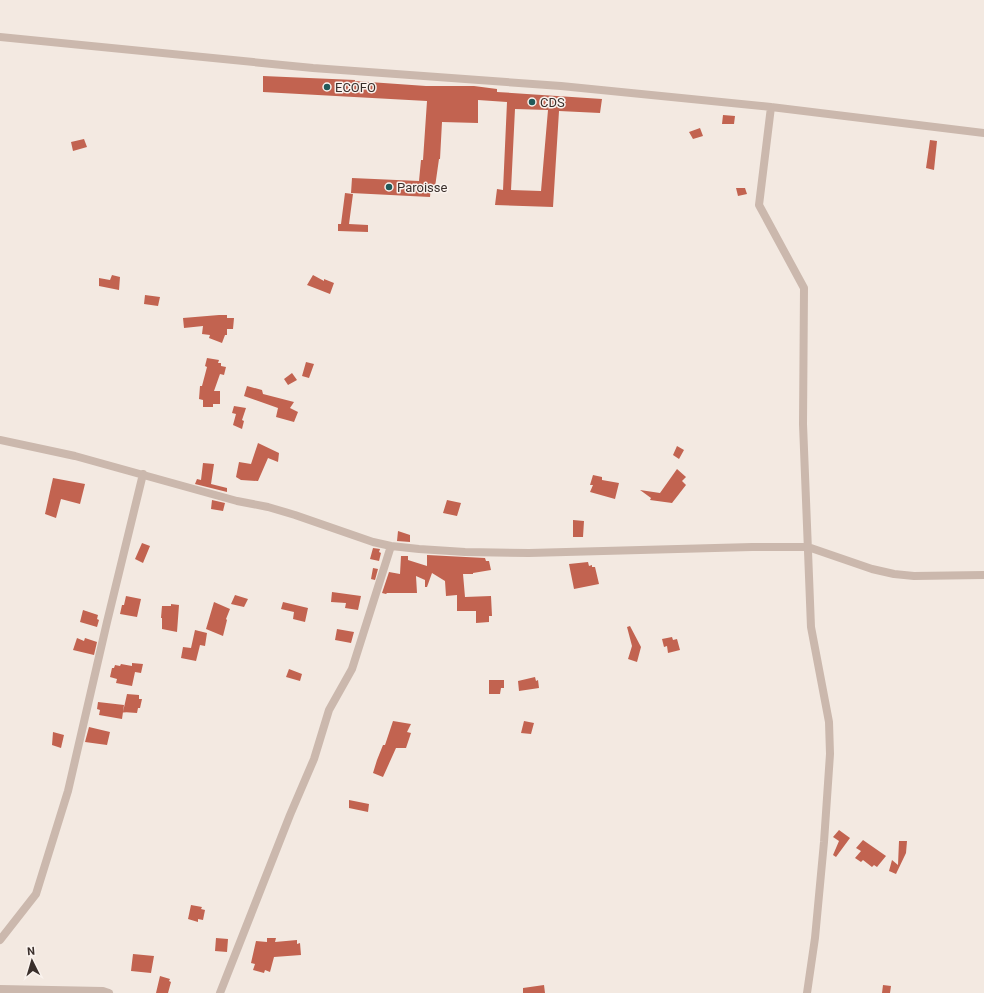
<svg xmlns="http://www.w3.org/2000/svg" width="984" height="993" font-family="Roboto,sans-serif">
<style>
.building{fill:#c26350;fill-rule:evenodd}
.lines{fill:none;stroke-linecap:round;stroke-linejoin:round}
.minor{stroke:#cbb8ad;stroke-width:8}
.poi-dot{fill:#225a5a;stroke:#faf3ee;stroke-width:1.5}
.labels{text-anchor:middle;stroke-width:3;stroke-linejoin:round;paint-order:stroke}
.poi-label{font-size:13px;fill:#3a2f2b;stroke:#faf3ee;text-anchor:start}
</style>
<rect width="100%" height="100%" fill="#f3e9e1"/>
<path class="building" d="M 263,76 L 355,80 L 355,81 L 426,86 L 474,86 L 497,89 L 497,92 L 602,99 L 600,113 L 559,111 L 553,207 L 495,205 L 497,189 L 503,190 L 507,102 L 478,100 L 478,123 L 442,122 L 440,159 L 439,159 L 435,187 L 431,186 L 430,197 L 351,193 L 352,178 L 419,181 L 421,160 L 423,160 L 427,101 L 263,92 ZM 515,109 L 548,110 L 541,191 L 511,190 Z
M 723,115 L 735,116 L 734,124 L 722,124 Z
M 700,128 L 703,136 L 693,139 L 689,132 Z
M 84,139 L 87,147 L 73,151 L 71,142 Z
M 930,140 L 937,141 L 934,170 L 926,168 Z
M 736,188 L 745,188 L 747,194 L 738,196 Z
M 345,193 L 353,194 L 349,224 L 368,225 L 368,232 L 338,231 L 338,224 L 341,224 Z
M 112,275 L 120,277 L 119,290 L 99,286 L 99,278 L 110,280 Z
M 313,275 L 324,281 L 324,279 L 334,283 L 330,294 L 307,285 Z
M 145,295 L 160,297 L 158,306 L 144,304 Z
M 219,315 L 227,315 L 227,318 L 234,318 L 233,329 L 227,329 L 227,335 L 225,335 L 222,343 L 209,338 L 210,335 L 202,334 L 203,326 L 184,328 L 183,318 Z
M 207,358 L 219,360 L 218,363 L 221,363 L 221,366 L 226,367 L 224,375 L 220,374 L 214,391 L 220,391 L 220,404 L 213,404 L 213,407 L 203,407 L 203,400 L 199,399 L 200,386 L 202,386 L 207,367 L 205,366 Z
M 306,362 L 314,364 L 309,378 L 302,376 Z
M 292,373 L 297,380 L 288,385 L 284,379 Z
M 247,386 L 262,390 L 263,394 L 294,402 L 290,408 L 298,412 L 294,422 L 276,417 L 278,408 L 244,396 Z
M 234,406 L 246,408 L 242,420 L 244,421 L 242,429 L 233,425 L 236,414 L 232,413 Z
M 258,443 L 279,453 L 278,462 L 268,458 L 258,481 L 241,480 L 236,477 L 239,462 L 251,464 Z
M 677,446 L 684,450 L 679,459 L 673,455 Z
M 203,463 L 214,464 L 211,484 L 227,488 L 227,492 L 195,484 L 197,479 L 201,480 Z
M 677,469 L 686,477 L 682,481 L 686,485 L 672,503 L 650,500 L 651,498 L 640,490 L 660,493 Z
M 593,475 L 602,477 L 602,480 L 619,483 L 615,499 L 590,492 L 593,485 L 590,485 Z
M 53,478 L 85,484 L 80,504 L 61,499 L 56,518 L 45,514 Z
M 212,500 L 225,503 L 223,511 L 211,509 Z
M 447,500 L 461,503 L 457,516 L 443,513 Z
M 573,520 L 584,521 L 583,537 L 573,537 Z
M 398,531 L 410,535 L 410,542 L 397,541 Z
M 142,543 L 150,546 L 143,563 L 135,559 Z
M 373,548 L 380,549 L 379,552 L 381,553 L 379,561 L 370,559 Z
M 427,555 L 485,558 L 486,561 L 489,561 L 491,570 L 473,573 L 473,574 L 463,574 L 465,597 L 491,596 L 492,616 L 489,616 L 489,622 L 476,623 L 476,611 L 457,611 L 457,595 L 446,596 L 445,581 L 432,573 L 427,587 L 425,587 L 425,580 L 416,576 L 417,593 L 387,593 L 386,594 L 382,593 L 389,572 L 400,574 L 401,556 L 408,556 L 408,560 L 427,566 Z
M 588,562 L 589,566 L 592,565 L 592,567 L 595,567 L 599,584 L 574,589 L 569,564 Z
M 373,568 L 378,569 L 375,580 L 371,579 Z
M 332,592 L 361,596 L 358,610 L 345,608 L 346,603 L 331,602 Z
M 235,595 L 248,599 L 244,607 L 231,604 Z
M 126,596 L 141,599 L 137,617 L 120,614 L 122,605 L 124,605 Z
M 214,602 L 230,609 L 226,619 L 227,620 L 223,636 L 206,629 Z
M 283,602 L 308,608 L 305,622 L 293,619 L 294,612 L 281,609 Z
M 171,604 L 179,605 L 177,632 L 162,629 L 162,618 L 161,618 L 162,606 L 171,606 Z
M 83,610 L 98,615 L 97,619 L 99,620 L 97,627 L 80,622 Z
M 630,626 L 641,647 L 637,662 L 628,659 L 632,646 L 627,627 Z
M 337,629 L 354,632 L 351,643 L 335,640 Z
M 195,630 L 207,633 L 205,646 L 200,645 L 196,661 L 181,658 L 183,647 L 191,648 Z
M 672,637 L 673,640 L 677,639 L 680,650 L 668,653 L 667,646 L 664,647 L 662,639 Z
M 77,638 L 84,641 L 85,638 L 97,642 L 94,655 L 73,650 Z
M 132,663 L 143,664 L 141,673 L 135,672 L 132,686 L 116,683 L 117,679 L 110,677 L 112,668 L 114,668 L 115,665 L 120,666 L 121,664 L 132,666 Z
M 289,669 L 302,674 L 300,681 L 286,677 Z
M 535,677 L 536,681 L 538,680 L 539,688 L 519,691 L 518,681 Z
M 489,680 L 504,680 L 504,688 L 501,688 L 500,694 L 489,694 Z
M 127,694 L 139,695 L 139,699 L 142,699 L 140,708 L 138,708 L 137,713 L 123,712 Z
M 98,702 L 124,705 L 122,719 L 99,715 L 100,710 L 97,709 Z
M 393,721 L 411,724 L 407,732 L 411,733 L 406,748 L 396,748 L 383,777 L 373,773 L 377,760 L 383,745 L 385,745 Z
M 524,721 L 534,723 L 531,734 L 521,733 Z
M 89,727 L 110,732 L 107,745 L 85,742 Z
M 53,732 L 64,735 L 61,748 L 52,745 Z
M 349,800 L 369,804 L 368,812 L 349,808 Z
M 839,830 L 850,838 L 836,857 L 833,855 L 839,841 L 833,837 Z
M 863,840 L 886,856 L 877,867 L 874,865 L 872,867 L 863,860 L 861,862 L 855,858 L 861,851 L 856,848 Z
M 899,841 L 907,841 L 906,853 L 896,874 L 889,871 L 892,860 L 898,865 Z
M 191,905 L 202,907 L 201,909 L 205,910 L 203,920 L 198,919 L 198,922 L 188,919 Z
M 216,938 L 228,939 L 227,952 L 215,951 Z
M 267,938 L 276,938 L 275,942 L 297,940 L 297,944 L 300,943 L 301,955 L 274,957 L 270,972 L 265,970 L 264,973 L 253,970 L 255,964 L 251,963 L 256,941 L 267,942 Z
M 133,954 L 154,956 L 151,973 L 131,971 Z
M 160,976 L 170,979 L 169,981 L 171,982 L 168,993 L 156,993 Z
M 544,985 L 545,993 L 523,993 L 523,988 Z
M 883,985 L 891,986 L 890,993 L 882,993 Z"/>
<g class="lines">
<path class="minor" d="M 0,37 L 313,68 L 561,86 L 771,107 L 984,133
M 771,107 L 759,205 L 804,288 L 803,424 L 811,627 L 829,722 L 830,754 L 824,842 L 815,938 L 807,993
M 0,440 L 75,456 L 237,501 L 268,507 L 295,515 L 373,542 L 391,546 L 419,549 L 465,552 L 529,553 L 752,547 L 808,547 L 872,569 L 894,574 L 914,576 L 984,575
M 0,940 L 36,894 L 68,791 L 107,622 L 143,474
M 0,989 L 103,991 L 109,993
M 220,993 L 290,815 L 314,759 L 329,710 L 352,669 L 391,546"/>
</g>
<g class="poi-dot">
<circle cx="327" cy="87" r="4"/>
<circle cx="532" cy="102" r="4"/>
<circle cx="389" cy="187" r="4"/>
</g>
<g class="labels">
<g class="poi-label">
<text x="335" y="92">ECOFO</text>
<text x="540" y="107">CDS</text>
<text x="397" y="192">Paroisse</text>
</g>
</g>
<g transform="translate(32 961) rotate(355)" stroke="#faf3ee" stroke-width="3" paint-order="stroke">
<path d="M0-3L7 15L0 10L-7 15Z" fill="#3a2f2b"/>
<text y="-6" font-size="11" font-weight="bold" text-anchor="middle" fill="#3a2f2b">N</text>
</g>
</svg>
